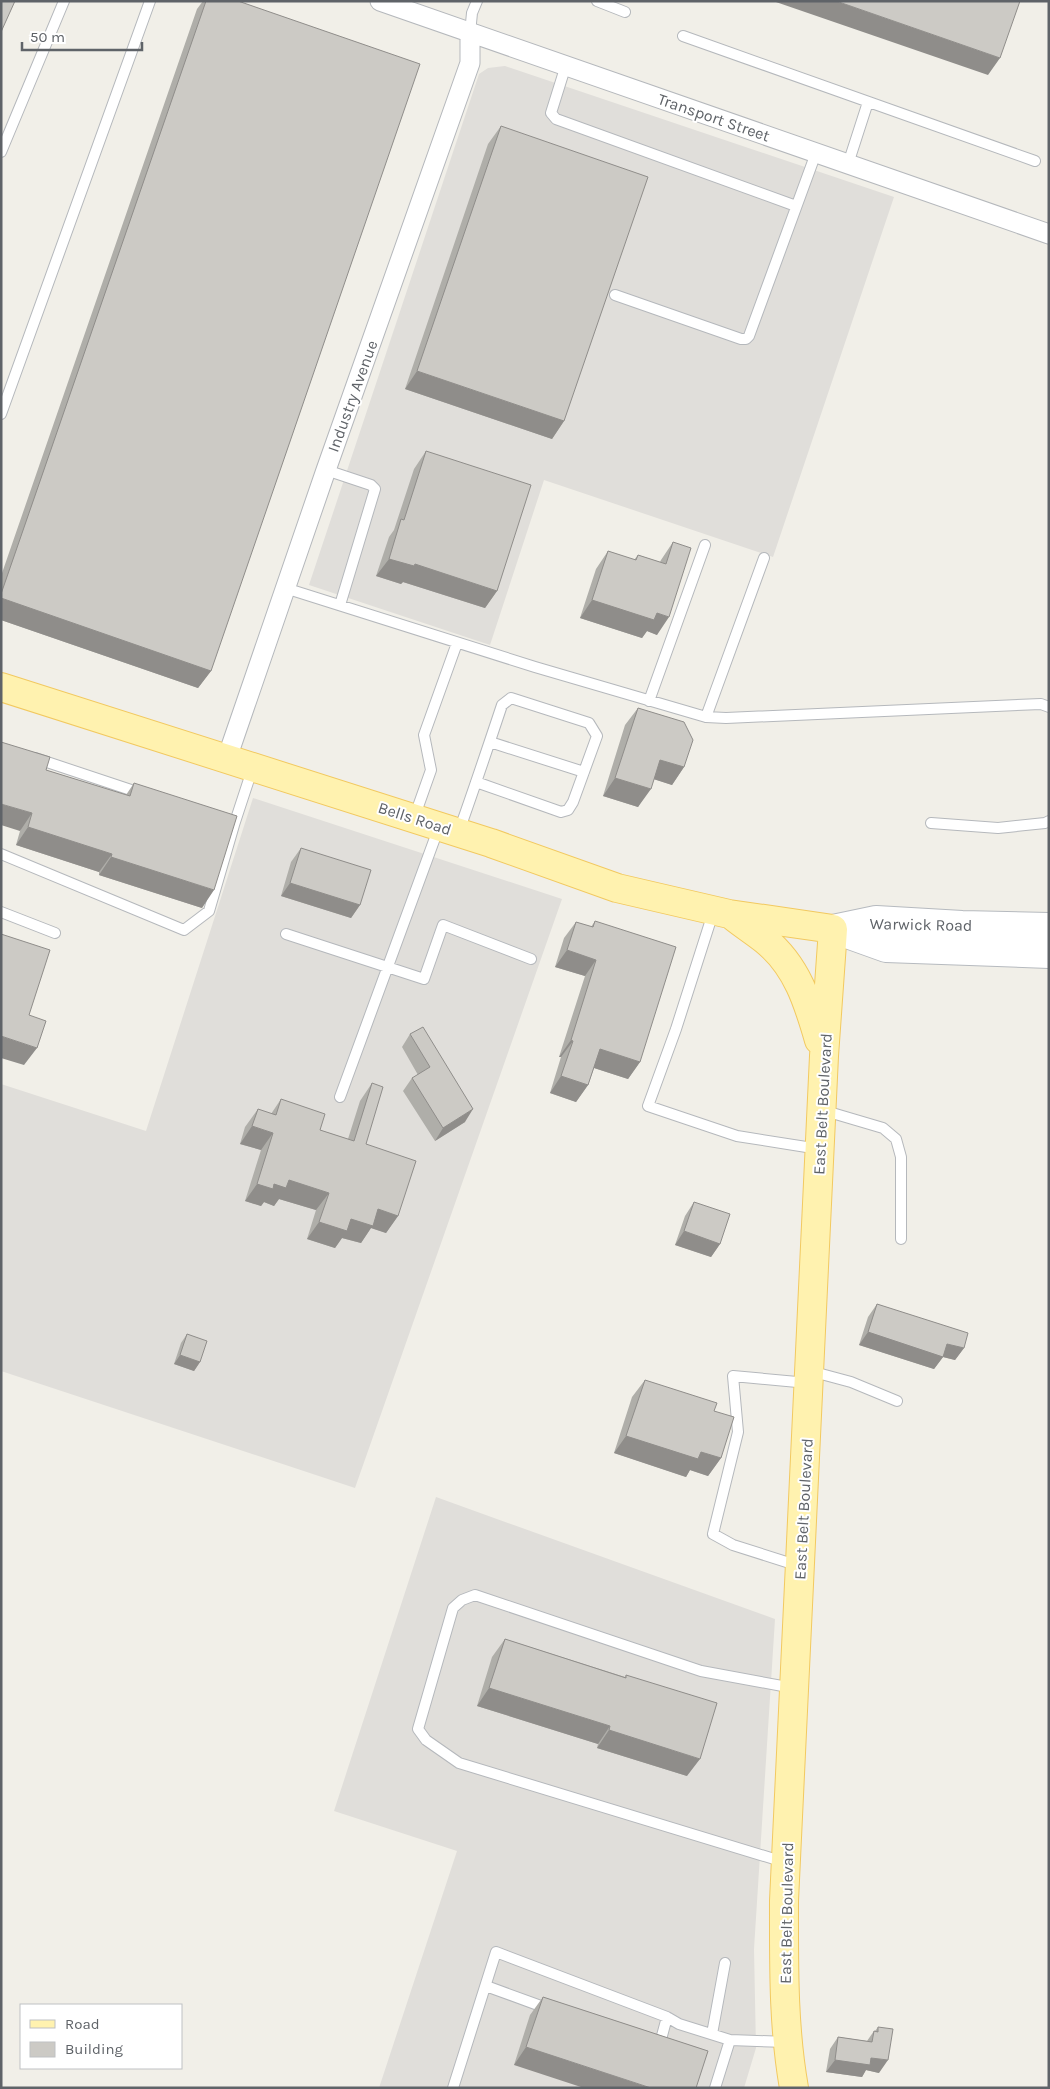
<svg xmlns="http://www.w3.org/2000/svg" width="1050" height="2089" font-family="Karla,sans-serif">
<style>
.industrial{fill:#e0deda}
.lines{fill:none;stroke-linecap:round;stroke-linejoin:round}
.service-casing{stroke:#b5b8bc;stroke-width:12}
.minor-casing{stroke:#b5b8bc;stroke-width:21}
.secondary-casing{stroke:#b6babf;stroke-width:30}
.primary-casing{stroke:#f2c960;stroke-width:30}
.service{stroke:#fff;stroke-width:10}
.minor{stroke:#fff;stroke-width:19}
.secondary{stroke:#fff;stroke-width:28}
.primary{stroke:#fff2af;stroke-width:28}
.wall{fill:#afaea9}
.shaded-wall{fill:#8f8d8a}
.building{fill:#cccac5;stroke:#8f8d8a}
.labels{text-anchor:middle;stroke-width:4;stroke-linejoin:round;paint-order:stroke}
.street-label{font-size:16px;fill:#5f6368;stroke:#fff}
</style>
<rect width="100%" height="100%" fill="#f1efe8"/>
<path class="industrial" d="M 505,66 L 894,197 L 773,557 L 544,480 L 490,645 L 309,585 L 479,74 L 488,68 Z
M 253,798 L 562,899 L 355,1488 L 1,1371 L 1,1084 L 146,1131 Z
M 436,1497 L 775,1619 L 754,1949 L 756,2048 L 744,2088 L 379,2088 L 457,1851 L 334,1811 Z"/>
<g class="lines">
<defs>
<path id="service" d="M 597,1 L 625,12
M 470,33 L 472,13 L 477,1
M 683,36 L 1035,161
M 566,65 L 551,113 L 556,119 L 796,206
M 1,152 L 64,1
M 848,164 L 868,102
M 615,295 L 741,339 L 746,339 L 749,336 L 816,153
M 1,414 L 150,1
M 326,470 L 371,485 L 375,489 L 340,605
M 285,588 L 535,667 L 706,717 L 726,718 L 1041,704 L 1049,707
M 649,701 L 705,545
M 706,717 L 764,558
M 490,742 L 584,772
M 35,758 L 143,794
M 414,818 L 431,770 L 424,735 L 457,643
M 230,823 L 234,825 L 253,767
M 931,823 L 998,828 L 1045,823 L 1049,821
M 459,831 C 474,789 488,747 502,705 L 511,698 L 589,723 L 597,736 L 573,802 L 568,810 L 561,812 L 476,782
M 1,854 L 184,930 L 209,911 L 234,825
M 714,910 L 676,1029 L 648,1106 L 737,1136 L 819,1149
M 1,912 L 55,933
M 286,934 L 424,979 L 443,925 L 531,959
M 340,1097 L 439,827
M 822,1110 L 883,1128 L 896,1139 L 901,1157 L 901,1239
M 810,1371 L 851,1382 L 897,1401
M 799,1566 L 733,1545 L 713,1534 L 738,1432 L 733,1376 L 808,1383
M 784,1862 L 459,1763 L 426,1740 L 418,1729 L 453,1608 L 462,1600 L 475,1595 L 701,1671 L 793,1688
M 486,1986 L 549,2009
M 712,2034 L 725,1963
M 659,2047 L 667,2017
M 453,2088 L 496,1952 L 667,2017 L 679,2024 L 730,2040
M 715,2088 L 730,2040 L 787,2042"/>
<path id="minor" d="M 380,1 L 1049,234
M 227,758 L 326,470 L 470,63 L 470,33"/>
<path id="secondary" d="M 833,929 L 886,948 L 1049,954
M 833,929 L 876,920 L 962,925 L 1049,927"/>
<path id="primary" d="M 1,687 L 491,843 L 617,888 L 729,914 L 833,929 L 824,1056 L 784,1901 C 784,1964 783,2026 794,2088
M 734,917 C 744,925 755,932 765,940 C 797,966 808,1002 819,1040"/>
</defs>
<use href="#service" class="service-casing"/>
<use href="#minor" class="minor-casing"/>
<use href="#secondary" class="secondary-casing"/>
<use href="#primary" class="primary-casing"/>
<use href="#service" class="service"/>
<use href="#minor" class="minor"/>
<use href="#secondary" class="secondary"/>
<use href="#primary" class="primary"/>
</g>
<path class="wall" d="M 203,1 L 238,1 L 211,671 L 198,688 L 1,620 L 1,576 L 197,9 Z
M 501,126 L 564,421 L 552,439 L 405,389 L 488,144 Z
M 426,451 L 497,591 L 485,608 L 403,582 L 401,584 L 376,576 L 389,537 L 394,530 L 414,469 Z
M 673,542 L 657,635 L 647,631 L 642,638 L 580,618 L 596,569 L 608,551 L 634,560 L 638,555 L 660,562 L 661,560 Z
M 638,708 L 684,767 L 672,785 L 654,779 L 638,807 L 603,796 L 625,725 Z
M 46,770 L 126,795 L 134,783 L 202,908 L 99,875 L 99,872 L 16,845 L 20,831 Z
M 301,848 L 360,905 L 351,918 L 281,896 L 291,862 Z
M 595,921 L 640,1062 L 628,1079 L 594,1068 L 588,1085 L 576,1102 L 550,1093 L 561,1057 L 559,1057 L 585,976 L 555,967 L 564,938 L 576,922 L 591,927 Z
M 410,1034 L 465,1122 L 435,1141 L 403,1091 L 412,1078 L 418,1075 L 402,1047 Z
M 372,1083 L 366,1144 L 398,1216 L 386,1233 L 371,1228 L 361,1243 L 342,1238 L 335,1248 L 307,1239 L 316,1210 L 279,1199 L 274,1206 L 264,1202 L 261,1206 L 245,1201 L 261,1150 L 240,1144 L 245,1127 L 258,1109 L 271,1114 L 281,1099 L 320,1130 L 348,1139 L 360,1101 Z
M 694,1202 L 720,1244 L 711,1257 L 675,1245 L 685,1216 Z
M 877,1304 L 964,1348 L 955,1360 L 943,1357 L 934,1369 L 859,1345 L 868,1317 Z
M 187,1334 L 200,1362 L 194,1371 L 174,1364 L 181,1343 Z
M 645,1380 L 714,1411 L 721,1458 L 708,1476 L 690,1470 L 686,1477 L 614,1453 L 632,1397 Z
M 505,1639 L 625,1677 L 626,1675 L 687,1776 L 597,1748 L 598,1744 L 477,1706 L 492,1657 Z
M 543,1997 L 708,2051 L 514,2065 L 530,2015 Z
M 878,2027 L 879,2073 L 866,2070 L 862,2077 L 826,2072 L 830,2049 L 838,2037 L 867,2041 L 874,2031 L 875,2031 Z"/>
<path class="shaded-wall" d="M 773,1 L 836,1 L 1000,58 L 988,75 Z
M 417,371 L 564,421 L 552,439 L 405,389 Z
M 389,559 L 415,564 L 497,591 L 485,608 L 403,582 L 401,584 L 376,576 Z
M 1,598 L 211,671 L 198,688 L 1,620 Z
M 592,600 L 657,613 L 669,617 L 657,635 L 647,631 L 642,638 L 580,618 Z
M 660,760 L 684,767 L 672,785 L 647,777 Z
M 615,778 L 651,789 L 638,807 L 603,796 Z
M 1,804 L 32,813 L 20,831 L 1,825 Z
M 28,827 L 112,854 L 99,872 L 16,845 Z
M 111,857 L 214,890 L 202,908 L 99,875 Z
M 290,883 L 360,905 L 351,918 L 281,896 Z
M 567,950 L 596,960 L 585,976 L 555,967 Z
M 1,1036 L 37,1048 L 24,1065 L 1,1058 Z
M 571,1040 L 573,1041 L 561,1057 L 559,1057 Z
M 600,1049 L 640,1062 L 628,1079 L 588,1066 Z
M 561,1076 L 588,1085 L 576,1102 L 550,1093 Z
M 473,1109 L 465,1122 L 435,1141 L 443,1128 Z
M 252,1126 L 273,1133 L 261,1150 L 240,1144 Z
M 289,1180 L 329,1193 L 316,1210 L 279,1199 L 274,1206 L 264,1202 L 261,1206 L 245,1201 L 257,1184 L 274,1184 Z
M 378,1209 L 398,1216 L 386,1233 L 371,1228 L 361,1243 L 342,1238 L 335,1248 L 307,1239 L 319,1222 L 351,1219 Z
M 684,1231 L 720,1244 L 711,1257 L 675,1245 Z
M 868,1332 L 947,1344 L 964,1348 L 955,1360 L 943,1357 L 934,1369 L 859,1345 Z
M 180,1355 L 200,1362 L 194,1371 L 174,1364 Z
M 626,1436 L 701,1452 L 721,1458 L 708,1476 L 690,1470 L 686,1477 L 614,1453 Z
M 489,1688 L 610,1726 L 598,1744 L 477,1706 Z
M 609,1730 L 700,1759 L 687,1776 L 597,1748 Z
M 526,2047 L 651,2088 L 584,2088 L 514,2065 Z
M 871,2058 L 888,2060 L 879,2073 L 866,2070 L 862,2077 L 826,2072 L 835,2060 Z"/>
<path class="building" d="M 1,1 L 15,1 L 1,32 Z
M 206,1 L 238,1 L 420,64 L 211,671 L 1,598 L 1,594 Z
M 836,1 L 1020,1 L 1000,58 Z
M 501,126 L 648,177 L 564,421 L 417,371 Z
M 426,451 L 531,485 L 497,591 L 415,564 L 414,566 L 389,559 L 401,519 L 404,520 Z
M 673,542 L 691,548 L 669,617 L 657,613 L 654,620 L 592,600 L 608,551 L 636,560 L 638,555 L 666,564 Z
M 638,708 L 684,722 L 693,740 L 684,767 L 660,760 L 651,789 L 615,778 Z
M 1,742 L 50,757 L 46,770 L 130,796 L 134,783 L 237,816 L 214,890 L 111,857 L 112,854 L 28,827 L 32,813 L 1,804 Z
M 301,848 L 371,870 L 360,905 L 290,883 Z
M 595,921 L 676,947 L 640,1062 L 600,1049 L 588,1085 L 561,1076 L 573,1041 L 571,1040 L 596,960 L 567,950 L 576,922 L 593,927 Z
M 1,934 L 50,950 L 29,1015 L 46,1021 L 37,1048 L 1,1036 Z
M 423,1027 L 473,1109 L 443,1128 L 412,1078 L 430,1067 L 410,1034 Z
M 372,1083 L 383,1087 L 366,1144 L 416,1161 L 398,1216 L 378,1209 L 373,1226 L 351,1219 L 347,1231 L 319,1222 L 329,1193 L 289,1180 L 286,1188 L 274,1184 L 273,1189 L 257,1184 L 273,1133 L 252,1126 L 258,1109 L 276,1115 L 281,1099 L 325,1114 L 320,1130 L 354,1141 Z
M 694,1202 L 730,1214 L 720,1244 L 684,1231 Z
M 877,1304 L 968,1333 L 964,1348 L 947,1344 L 943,1357 L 868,1332 Z
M 187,1334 L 207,1341 L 200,1362 L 180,1355 Z
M 645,1380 L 717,1403 L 714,1411 L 734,1417 L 721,1458 L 701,1452 L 698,1459 L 626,1436 Z
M 505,1639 L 626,1678 L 626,1675 L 717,1703 L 700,1759 L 609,1730 L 610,1726 L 489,1688 Z
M 543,1997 L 708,2051 L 696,2088 L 651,2088 L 526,2047 Z
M 878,2027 L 893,2029 L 888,2060 L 871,2058 L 870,2065 L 835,2060 L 838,2037 L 872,2042 L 874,2031 L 878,2032 Z"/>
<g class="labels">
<g class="street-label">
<text transform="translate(714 117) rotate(19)" y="6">Transport Street</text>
<text transform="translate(352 396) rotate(-70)" y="6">Industry Avenue</text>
<text transform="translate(415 818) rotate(18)" y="6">Bells Road</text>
<text transform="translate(921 924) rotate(1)" y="6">Warwick Road</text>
<text transform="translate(822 1104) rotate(-87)" y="6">East Belt Boulevard</text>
<text transform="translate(803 1509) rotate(-87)" y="6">East Belt Boulevard</text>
<text transform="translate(786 1913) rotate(-89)" y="6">East Belt Boulevard</text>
</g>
</g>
<rect width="1050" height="2089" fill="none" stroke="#5f6368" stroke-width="5"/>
<rect x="20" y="2004" width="162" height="65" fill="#ffffff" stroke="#bfc1c3"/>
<rect x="30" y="2020" width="25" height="8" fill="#fff2af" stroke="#bfc1c3"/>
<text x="65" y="2029" font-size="15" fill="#5f6368">Road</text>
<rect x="30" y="2042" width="25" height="15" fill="#cccac5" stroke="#bfc1c3"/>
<text x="65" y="2054" font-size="15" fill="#5f6368">Building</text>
<path d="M22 42v8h120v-8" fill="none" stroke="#5f6368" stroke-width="2.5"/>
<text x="30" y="42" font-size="15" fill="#5f6368" stroke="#ffffff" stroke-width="4" paint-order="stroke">50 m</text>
</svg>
